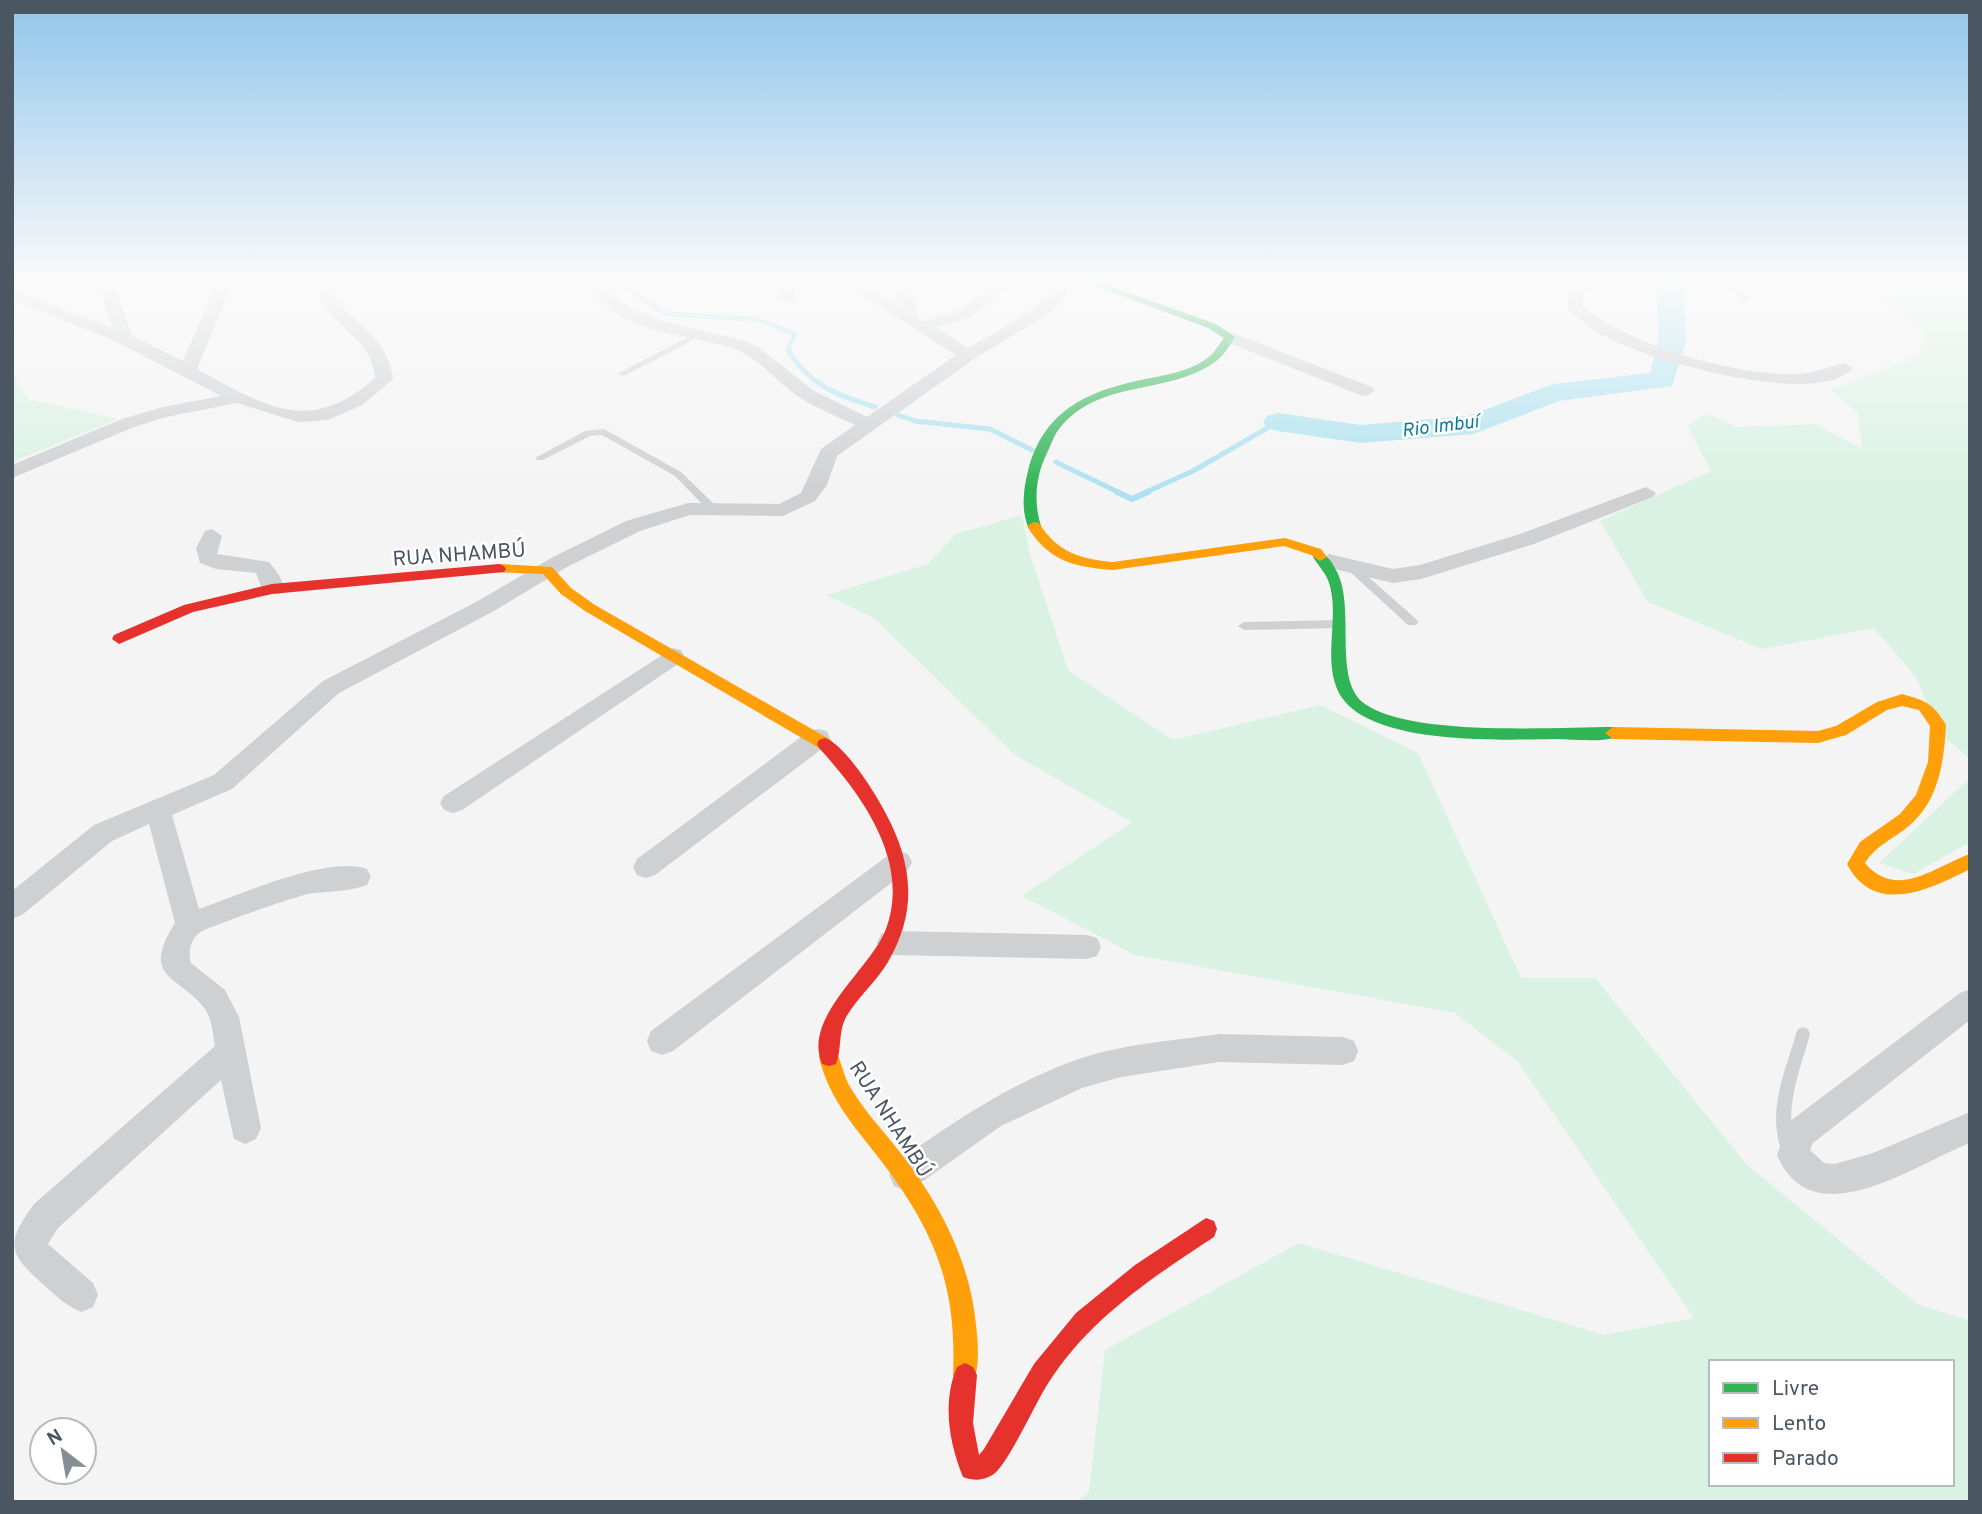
<svg xmlns="http://www.w3.org/2000/svg" width="1982" height="1514" font-family="Overpass,sans-serif">
<style>
.green{fill:#d9f2e3;fill-rule:evenodd}
.lines{fill:none;stroke-linecap:round;stroke-linejoin:round}
.stream-far1{stroke:#aee2f0;stroke-width:5}
.stream{stroke:#aee2f0;stroke-width:6}
.river{fill:#aee2f0;fill-rule:evenodd}
.lane{fill:#ced0d2;fill-rule:evenodd}
.street{fill:#ced0d2;fill-rule:evenodd}
.fast{fill:#30b455;fill-rule:evenodd}
.slow{fill:#ff9f0a;fill-rule:evenodd}
.jam{fill:#e5322d;fill-rule:evenodd}
.labels{text-anchor:middle;stroke-width:5;stroke-linejoin:round;paint-order:stroke}
.far-water-label{font-size:19px;font-style:italic;fill:#0c7c9b;stroke:#fff}
.street-label{font-size:21px;fill:#4a5661;stroke:#fff}
</style>
<rect width="100%" height="100%" fill="#f4f4f4"/>
<path class="green" d="M 1857,279 L 1970,279 L 1970,759 L 1938,731 L 1916,677 L 1874,628 L 1762,649 L 1648,602 L 1600,521 L 1711,471 L 1687,425 L 1707,414 L 1737,427 L 1815,424 L 1862,449 L 1858,413 L 1831,390 L 1919,355 L 1926,333 Z
M 12,370 L 28,399 L 118,419 L 12,462 Z
M 1022,515 L 1030,555 L 1068,670 L 1173,740 L 1320,705 L 1418,753 L 1521,978 L 1595,978 L 1747,1165 L 1917,1304 L 1970,1321 L 1970,1502 L 1078,1502 L 1089,1492 L 1105,1350 L 1299,1243 L 1604,1335 L 1694,1318 L 1518,1062 L 1455,1013 L 1135,955 L 1022,896 L 1132,822 L 1015,755 L 874,618 L 826,595 L 928,564 L 956,534 ZM 1711,1362 L 1952,1362 L 1952,1484 L 1711,1484 Z
M 1970,778 L 1970,842 L 1913,874 L 1879,863 Z"/>
<g class="lines">
<path class="stream-far1" d="M 601,279 L 616,280 L 665,314 L 756,319 L 795,334 L 788,350 C 810,386 837,395 875,407
M 898,415 L 915,421 L 990,429 L 1032,450
M 1056,462 L 1120,493
M 1144,493 L 1193,471 L 1278,422"/>
<path class="stream" d="M 1117,492 L 1132,499 L 1148,492"/>
<path class="river" d="M 1658,279 L 1684,279 L 1686,342 L 1672,386 L 1559,401 L 1473,434 L 1361,443 L 1278,431 L 1267,428 L 1263,422 L 1267,416 L 1278,413 L 1361,425 L 1468,416 L 1553,384 L 1650,373 L 1658,342 Z"/>
<path class="lane" d="M 1723,279 L 1731,279 L 1748,297 L 1748,301 L 1742,301 Z
M 694,334 L 701,336 L 624,376 L 617,374 Z
M 604,429 L 681,472 L 715,505 L 715,509 L 707,509 L 675,476 L 602,435 L 590,436 L 543,460 L 537,460 L 535,458 L 585,431 Z
M 1352,564 L 1356,566 L 1416,619 L 1418,622 L 1416,625 L 1408,625 L 1348,570 L 1347,568 Z
M 1341,620 L 1347,624 L 1341,628 L 1244,630 L 1238,626 L 1244,622 Z
M 1803,1027 L 1808,1029 L 1810,1034 C 1800,1071 1782,1111 1797,1149 L 1795,1155 L 1789,1157 L 1783,1155 C 1766,1112 1784,1076 1796,1034 L 1798,1029 Z"/>
<path class="street" d="M 89,279 L 105,279 L 119,298 L 132,336 L 183,361 L 218,279 L 234,279 L 197,369 C 263,405 309,437 375,378 C 372,339 335,328 318,297 L 321,279 L 337,279 L 334,298 C 358,325 389,341 393,379 L 362,405 L 328,420 L 298,422 L 237,403 L 166,417 L 134,427 L 12,478 L 12,465 L 122,419 L 163,407 L 221,396 L 115,341 L 12,300 L 12,290 L 112,328 L 103,298 Z
M 776,279 L 792,279 L 796,298 L 794,301 L 782,301 Z
M 836,279 L 854,279 L 899,306 L 893,286 L 898,279 L 914,279 L 909,286 L 919,318 L 924,321 L 959,311 L 1001,279 L 1018,279 L 971,317 L 936,328 L 968,348 C 1001,328 1039,313 1058,279 L 1074,279 L 1062,301 L 1050,313 L 974,359 L 837,456 L 827,485 L 815,501 L 783,516 L 690,515 L 640,531 L 567,567 L 494,611 L 339,693 L 232,789 L 172,815 L 199,909 C 239,895 328,855 367,869 L 371,877 L 367,885 C 348,892 328,891 308,894 C 297,896 204,928 199,933 C 190,940 188,953 191,963 L 225,990 L 239,1017 L 261,1128 L 256,1139 L 245,1144 L 234,1139 L 221,1080 L 58,1228 L 48,1244 L 93,1283 L 98,1295 L 93,1307 L 81,1312 C 67,1306 57,1297 45,1286 C 9,1254 4,1245 34,1204 L 215,1046 C 213,1035 212,1019 205,1009 C 180,975 139,980 175,923 L 149,824 L 112,841 L 22,915 L 12,919 L 12,891 L 94,825 L 214,775 L 323,681 L 478,601 L 553,557 L 626,521 L 688,503 L 779,504 L 801,493 L 821,449 L 855,425 C 838,417 819,409 802,399 C 778,384 760,358 732,348 C 687,333 627,335 594,294 L 596,291 L 608,291 L 629,307 L 665,322 L 745,341 L 761,349 L 814,391 L 867,417 L 956,355 Z
M 1583,279 L 1600,279 L 1584,293 L 1582,306 C 1629,345 1735,376 1797,374 C 1814,373 1828,367 1844,363 L 1853,368 C 1817,409 1650,360 1608,338 C 1593,331 1581,321 1568,310 L 1568,291 Z
M 1230,332 L 1372,387 L 1375,391 L 1366,396 L 1360,395 L 1224,341 L 1222,337 Z
M 1646,487 L 1656,493 L 1653,497 L 1534,544 L 1421,579 L 1393,583 L 1322,566 L 1319,561 L 1329,554 L 1393,569 L 1420,565 L 1520,534 Z
M 212,529 L 222,536 L 217,554 L 269,562 C 277,572 287,582 280,594 L 264,594 L 256,573 L 216,569 L 200,563 L 196,548 L 205,531 Z
M 673,648 L 681,650 L 684,656 L 681,662 L 462,810 L 453,813 L 444,810 L 440,803 L 444,796 Z
M 818,729 L 827,731 L 830,738 L 827,745 L 655,875 L 646,878 L 637,875 L 633,867 L 637,859 L 809,731 Z
M 899,851 L 908,854 L 912,862 L 908,870 L 673,1051 L 662,1055 L 651,1051 L 647,1041 L 651,1031 L 890,854 Z
M 891,931 L 1087,935 L 1097,938 L 1101,947 L 1097,956 L 1087,959 L 891,955 L 881,952 L 877,943 L 881,934 Z
M 1970,989 L 1970,1020 L 1813,1143 L 1810,1150 L 1824,1163 L 1835,1164 L 1873,1153 L 1970,1112 L 1970,1143 C 1915,1164 1812,1239 1777,1155 L 1789,1122 L 1960,993 Z
M 1219,1034 L 1343,1037 L 1354,1041 L 1358,1051 L 1354,1061 L 1343,1065 L 1219,1062 L 1121,1077 L 1082,1088 L 1001,1126 L 916,1186 L 905,1191 L 894,1186 L 889,1175 L 894,1164 C 952,1123 1009,1084 1076,1060 C 1121,1044 1172,1041 1219,1034 Z"/>
<path class="fast" d="M 1077,279 L 1090,279 L 1216,324 L 1235,337 C 1230,345 1223,357 1215,362 C 1168,396 1099,378 1059,429 C 1054,435 1051,445 1047,453 C 1036,475 1033,501 1041,526 L 1034,530 L 1029,529 C 1021,512 1023,490 1028,471 C 1044,407 1093,389 1151,378 C 1171,374 1196,369 1211,355 C 1216,350 1220,343 1224,338 L 1208,328 Z
M 1320,553 C 1328,555 1333,564 1337,572 C 1356,609 1332,681 1365,704 C 1413,737 1553,727 1613,727 L 1621,733 L 1618,737 C 1600,743 1574,739 1554,739 C 1501,740 1364,746 1338,691 C 1322,656 1341,615 1328,580 C 1324,571 1318,565 1313,557 Z"/>
<path class="slow" d="M 1034,522 L 1039,523 C 1057,552 1080,559 1113,562 L 1285,538 L 1321,549 L 1327,557 L 1320,561 L 1311,555 L 1284,546 L 1113,570 C 1074,567 1048,561 1027,526 Z
M 499,564 L 552,567 L 571,588 L 595,605 L 831,740 L 833,744 L 831,748 L 819,748 L 585,611 L 561,594 L 543,574 L 494,572 L 492,569 L 494,566 Z
M 1902,694 C 1926,701 1933,703 1946,725 C 1944,761 1939,800 1910,825 C 1895,838 1876,845 1865,863 C 1897,901 1935,866 1970,854 L 1970,869 C 1931,889 1874,917 1847,864 L 1860,842 L 1900,814 L 1916,795 L 1928,762 L 1930,726 L 1919,710 L 1902,706 L 1887,710 L 1846,735 L 1818,743 L 1613,739 L 1605,733 L 1613,727 L 1818,731 L 1836,726 L 1877,702 Z
M 829,1048 L 836,1050 C 842,1064 844,1078 852,1090 C 864,1110 880,1127 895,1146 C 936,1197 970,1258 976,1325 C 978,1343 980,1366 973,1383 L 965,1387 L 957,1383 L 953,1375 C 957,1286 935,1232 882,1162 C 856,1128 829,1100 819,1057 L 822,1050 Z"/>
<path class="jam" d="M 499,564 L 504,566 L 506,569 L 504,572 L 272,594 L 193,612 L 119,644 L 112,639 L 114,635 L 184,605 L 272,584 Z
M 825,738 C 841,743 865,778 874,793 C 909,849 923,902 888,962 C 876,982 858,997 846,1017 C 838,1032 842,1049 836,1064 L 829,1066 L 822,1064 C 802,1017 871,969 886,929 C 911,862 862,795 819,748 L 817,744 L 819,740 Z
M 1206,1218 L 1214,1221 L 1217,1229 L 1214,1237 C 1153,1277 1089,1319 1049,1382 C 1035,1403 1010,1461 994,1474 C 984,1481 974,1481 963,1477 C 949,1443 942,1402 957,1367 L 965,1363 L 973,1367 L 977,1375 L 973,1423 L 979,1455 L 984,1449 L 1034,1364 L 1076,1313 L 1135,1265 Z"/>
</g>
<linearGradient id="sky" x2="0" y2="1"><stop stop-color="#91c6eb"/><stop offset="0.57" stop-color="#fafafa"/><stop offset="1" stop-color="#fafafa" stop-opacity="0"/></linearGradient>
<rect width="1982" height="491" fill="url(#sky)"/>
<g class="labels">
<g class="far-water-label">
<text transform="translate(1440 425) rotate(-7)" y="7">Rio Imbuí</text>
</g>
<g class="street-label">
<text transform="translate(459 554) rotate(-4)" y="7">RUA NHAMBÚ</text>
<text transform="translate(891 1119) rotate(57)" y="7">RUA NHAMBÚ</text>
</g>
</g>
<rect width="1982" height="1514" fill="none" stroke="#4a5661" stroke-width="28"/>
<rect x="1709" y="1360" width="245" height="126" fill="#ffffff" stroke="#b7bbc0" stroke-width="2"/>
<rect x="1723" y="1383" width="35" height="10" fill="#30b455" stroke="#b7bbc0" stroke-width="2"/>
<text x="1772" y="1395" font-size="21" fill="#4a5661">Livre</text>
<rect x="1723" y="1418" width="35" height="10" fill="#ff9f0a" stroke="#b7bbc0" stroke-width="2"/>
<text x="1772" y="1430" font-size="21" fill="#4a5661">Lento</text>
<rect x="1723" y="1453" width="35" height="10" fill="#e5322d" stroke="#b7bbc0" stroke-width="2"/>
<text x="1772" y="1465" font-size="21" fill="#4a5661">Parado</text>
<g transform="translate(63 1451) rotate(329)"><circle r="33" fill="#ffffff" stroke="#b7bbc0" stroke-width="2"/>
<path d="M0-5L12 26L0 18L-12 26Z" fill="#868d94"/>
<text y="-10" font-size="19" font-weight="bold" text-anchor="middle" fill="#4a5661">N</text>
</g>
</svg>
